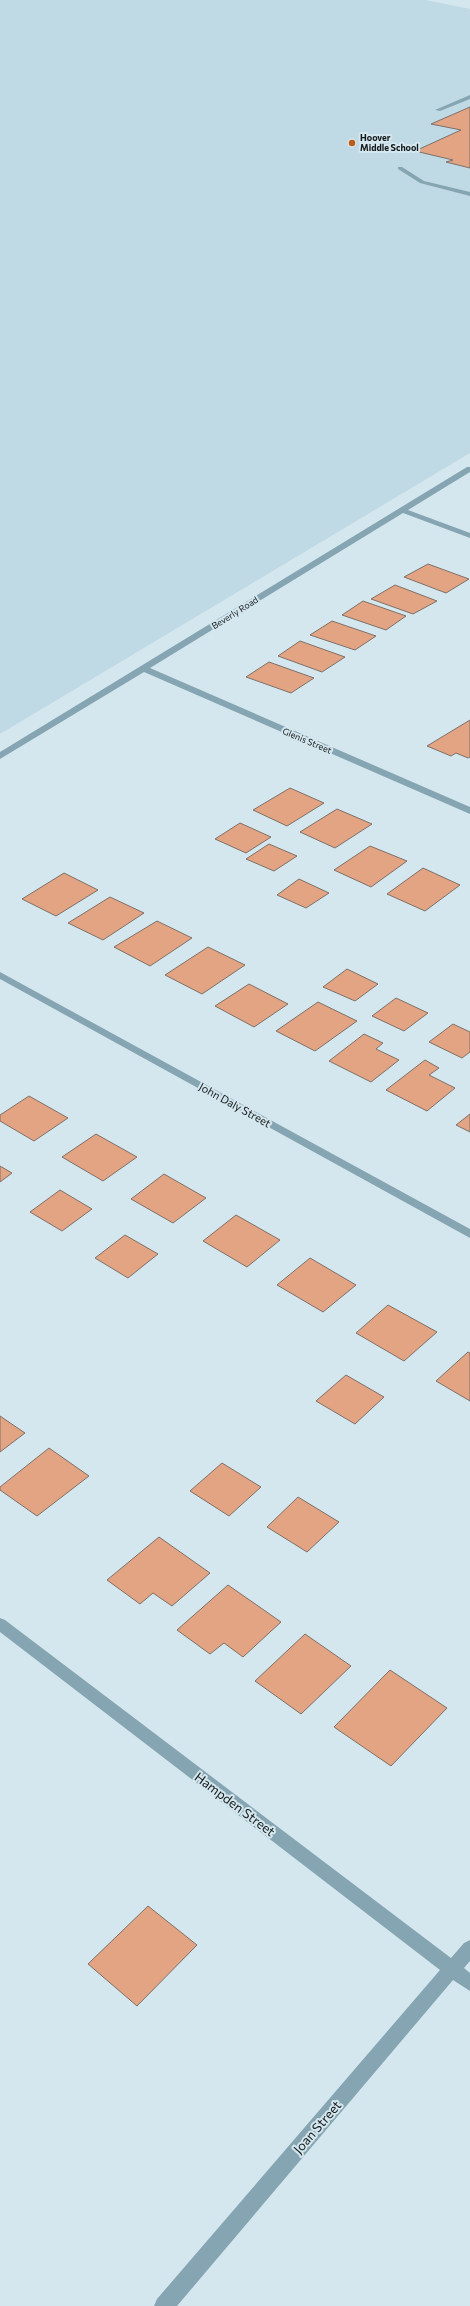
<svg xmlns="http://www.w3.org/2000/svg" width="470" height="2306" font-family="Commissioner,sans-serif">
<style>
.built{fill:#c0dae5}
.building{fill:#e2a483;stroke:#7e7068}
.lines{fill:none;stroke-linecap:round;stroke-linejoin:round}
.service{fill:#86a5b2;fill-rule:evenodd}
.minor{fill:#86a5b2;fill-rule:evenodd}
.poi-dot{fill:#bd5d1a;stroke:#d5e7ee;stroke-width:1.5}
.labels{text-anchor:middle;stroke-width:4;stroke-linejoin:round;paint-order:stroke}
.far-poi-label{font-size:9px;font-weight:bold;fill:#141b1d;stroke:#d5e7ee;text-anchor:start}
.far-street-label{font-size:9px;fill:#141b1d;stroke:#d5e7ee}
.street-label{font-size:11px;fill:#141b1d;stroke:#d5e7ee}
.near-street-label{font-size:13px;fill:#141b1d;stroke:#d5e7ee}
</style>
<rect width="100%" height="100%" fill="#d5e7ee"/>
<path class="built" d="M 0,0 L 426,0 L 470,9 L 470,453 L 0,734 Z"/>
<path class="building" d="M 470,107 L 470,168 L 446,162 L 453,160 L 415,151 L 461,130 L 431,124 Z
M 428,564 L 469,579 L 446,593 L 404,577 Z
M 395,585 L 437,601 L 413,614 L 371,599 Z
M 363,601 L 406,616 L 386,630 L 342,615 Z
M 332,621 L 376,636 L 355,650 L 310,635 Z
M 300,641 L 345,657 L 322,672 L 278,656 Z
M 269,662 L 314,678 L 291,693 L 246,677 Z
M 470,720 L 470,757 L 468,758 L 456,753 L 451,756 L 427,746 Z
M 290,788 L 324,803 L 287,826 L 253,810 Z
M 337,809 L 372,824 L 335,848 L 300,832 Z
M 240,823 L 271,837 L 246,853 L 215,839 Z
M 269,844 L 297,856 L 274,871 L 246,859 Z
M 370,846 L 407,861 L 371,887 L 334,870 Z
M 423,868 L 460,885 L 425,911 L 387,894 Z
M 64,873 L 98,890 L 56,916 L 22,899 Z
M 299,879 L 329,893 L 306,908 L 277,895 Z
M 110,897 L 144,913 L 103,940 L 68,923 Z
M 157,921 L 192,938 L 150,966 L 114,947 Z
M 208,947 L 245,965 L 202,994 L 165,975 Z
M 347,969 L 378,984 L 355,1001 L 323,987 Z
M 249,984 L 288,1004 L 254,1027 L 215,1006 Z
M 396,998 L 428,1013 L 404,1031 L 372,1016 Z
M 318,1002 L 357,1021 L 315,1051 L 276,1031 Z
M 453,1024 L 470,1032 L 470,1052 L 462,1058 L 429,1042 Z
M 364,1034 L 383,1043 L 376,1049 L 399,1060 L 371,1082 L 329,1061 Z
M 425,1060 L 439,1068 L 429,1075 L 455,1088 L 427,1111 L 386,1090 Z
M 29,1096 L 68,1118 L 34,1141 L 0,1121 L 0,1115 Z
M 470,1114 L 470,1132 L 456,1125 Z
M 96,1134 L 137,1157 L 103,1181 L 62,1157 Z
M 0,1166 L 12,1173 L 0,1182 Z
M 164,1174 L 206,1198 L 173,1223 L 131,1199 Z
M 60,1190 L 92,1209 L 62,1231 L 30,1212 Z
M 236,1215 L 280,1240 L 247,1267 L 203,1241 Z
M 125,1235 L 158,1254 L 128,1278 L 95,1258 Z
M 310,1258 L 356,1285 L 323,1312 L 277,1285 Z
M 388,1305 L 437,1332 L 404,1361 L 356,1333 Z
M 468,1352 L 470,1353 L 470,1401 L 436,1381 Z
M 346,1375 L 384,1397 L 355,1424 L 316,1401 Z
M 0,1416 L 25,1433 L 0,1452 Z
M 49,1448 L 89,1476 L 37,1516 L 0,1490 L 0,1487 Z
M 222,1463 L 261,1487 L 229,1516 L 190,1491 Z
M 298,1497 L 339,1522 L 307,1552 L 267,1527 Z
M 159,1537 L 210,1573 L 172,1606 L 153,1593 L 140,1604 L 107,1580 Z
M 228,1585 L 281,1622 L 243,1657 L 224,1643 L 210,1654 L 177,1630 Z
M 305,1634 L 351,1666 L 301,1714 L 255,1681 Z
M 390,1670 L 447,1708 L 391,1766 L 334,1727 Z
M 148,1906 L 197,1945 L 137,2006 L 88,1964 Z"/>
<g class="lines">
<path class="service" d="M 470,95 L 470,99 L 440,111 L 435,110 Z
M 398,167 L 402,167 L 424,181 L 470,192 L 470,196 L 420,183 L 398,169 Z"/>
<path class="minor" d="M 467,467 L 470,467 L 470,472 L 408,510 L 470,533 L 470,538 L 403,513 L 150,668 L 470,807 L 470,814 L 144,672 L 0,759 L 0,752 Z
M 0,972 L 470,1229 L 470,1238 L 0,979 Z
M 0,1618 L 5,1620 L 451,1958 L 464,1943 L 470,1940 L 470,1961 L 464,1968 L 470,1973 L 470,1991 L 453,1980 L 177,2306 L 154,2306 L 157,2299 L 440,1970 L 0,1632 Z"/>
</g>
<circle class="poi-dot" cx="352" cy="143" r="4"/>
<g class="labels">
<g class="far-poi-label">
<text x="360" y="141">Hoover<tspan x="360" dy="10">Middle School</tspan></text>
</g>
<g class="far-street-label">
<text transform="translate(235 613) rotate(-32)" y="3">Beverly Road</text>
<text transform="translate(307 741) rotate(23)" y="3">Glenis Street</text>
</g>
<g class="street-label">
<text transform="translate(235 1105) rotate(29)" y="4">John Daly Street</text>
</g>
<g class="near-street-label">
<text transform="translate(235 1804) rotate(37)" y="5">Hampden Street</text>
<text transform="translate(317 2127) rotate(-49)" y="5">Joan Street</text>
</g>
</g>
</svg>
